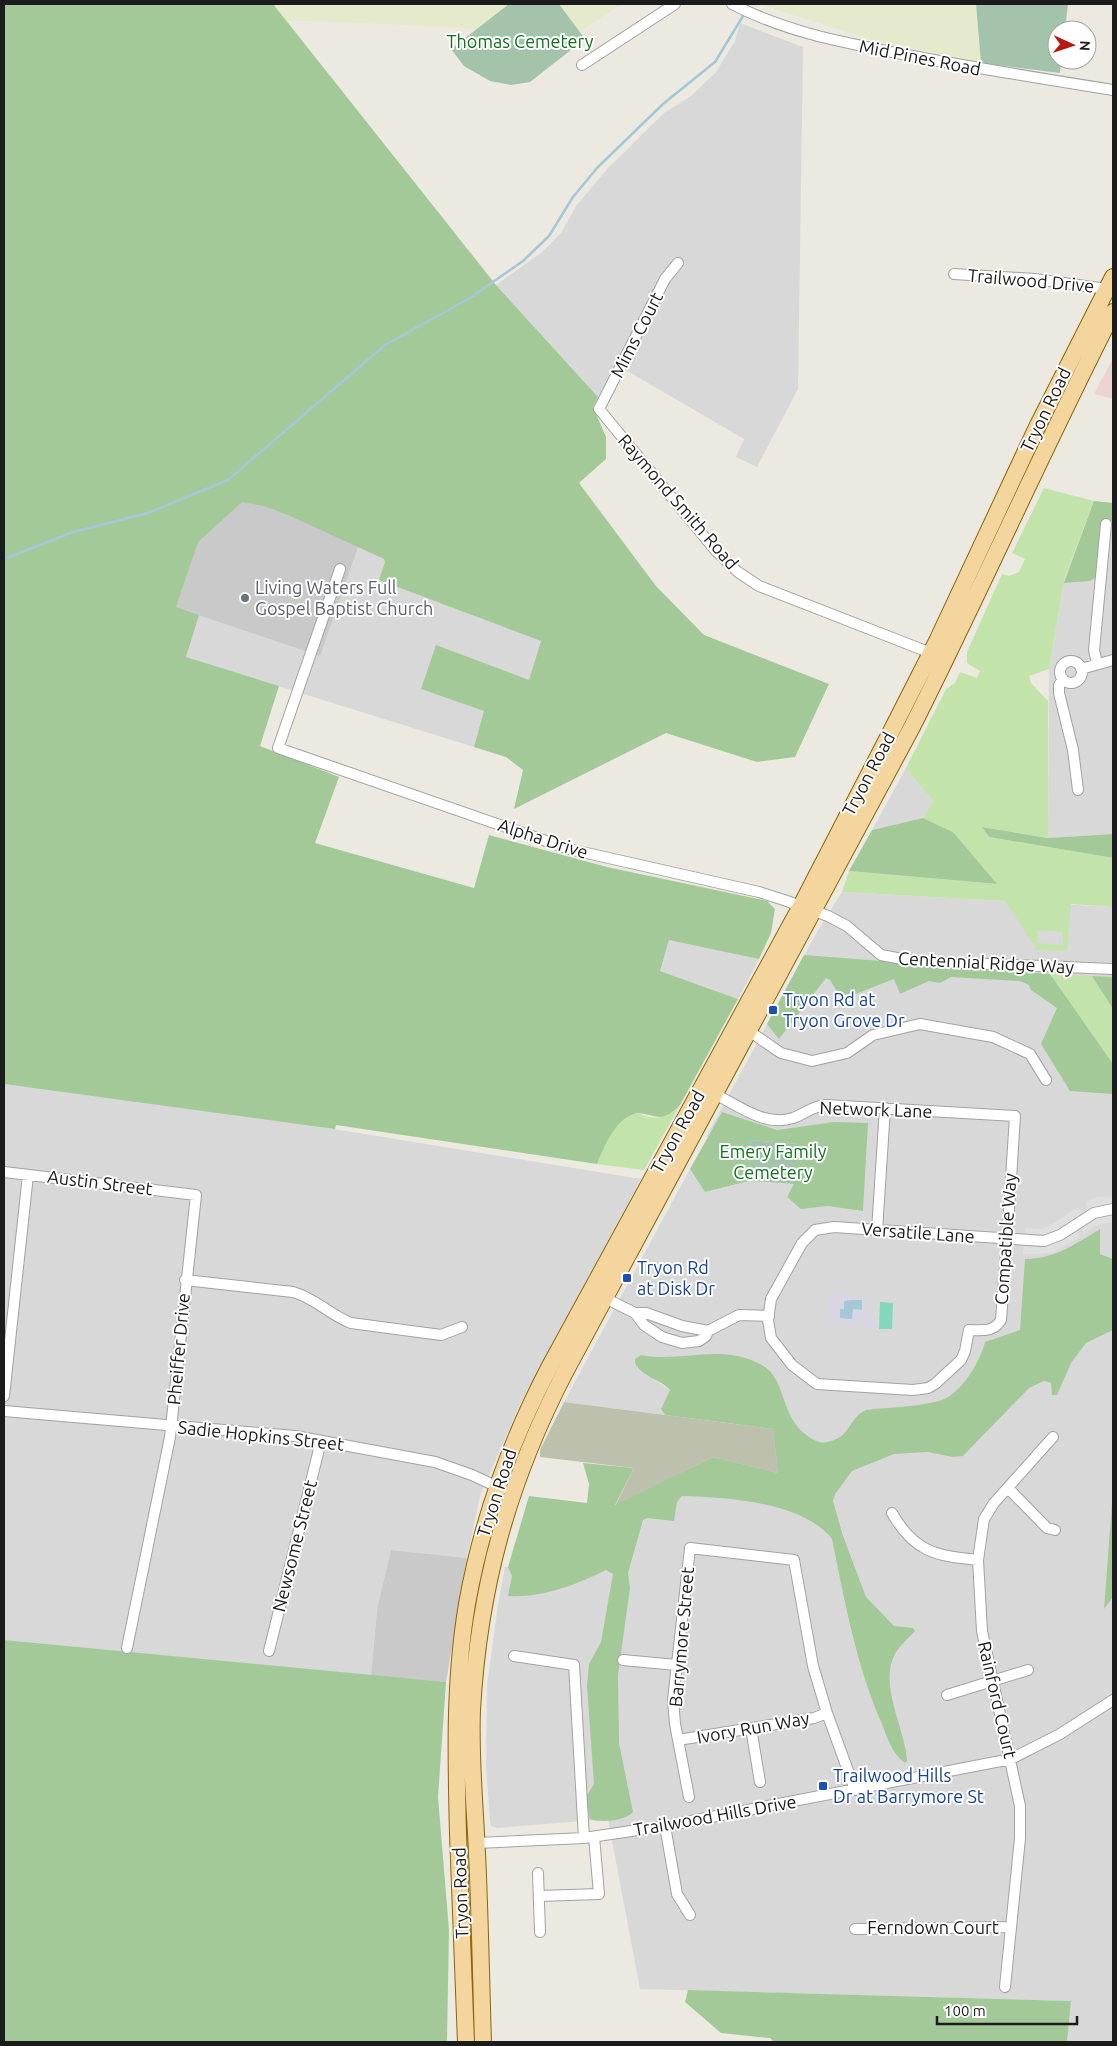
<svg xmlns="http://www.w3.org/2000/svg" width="1117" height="2046" font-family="Ubuntu,sans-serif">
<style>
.residential{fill:#d9d8d8}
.commercial{fill:#ecd4d1}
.religious{fill:#c9c9c9}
.construction{fill:#bec0ae}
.farmland{fill:#e6eacd}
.grass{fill:#c2e4aa;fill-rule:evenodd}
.forest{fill:#a4c999}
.cemetery{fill:#a4c3ab}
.pitch{fill:#84d6bc}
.parking{fill:#dfdfdf}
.plaza{fill:#d7d6e2}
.water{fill:#a4c8d7}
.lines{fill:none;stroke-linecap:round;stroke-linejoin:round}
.stream{stroke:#a4c8d7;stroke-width:2.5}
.minor-casing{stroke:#a2a2a2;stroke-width:12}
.primary-casing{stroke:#88670a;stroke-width:18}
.minor{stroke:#fff;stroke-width:10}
.primary{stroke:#f5d59e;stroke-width:16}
.worship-dot{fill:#6b7280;stroke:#fff;stroke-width:2}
.transit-dot{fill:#1a4fb4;stroke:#fff;stroke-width:2}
.labels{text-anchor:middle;stroke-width:4;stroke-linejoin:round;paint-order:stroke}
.park-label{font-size:18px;fill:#127020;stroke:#fff}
.street-label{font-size:18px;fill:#1b1b1b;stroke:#fff}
.worship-label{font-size:18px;fill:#5b616d;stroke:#fff;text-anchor:start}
.transit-label{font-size:18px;fill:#164399;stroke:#fff;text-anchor:start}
</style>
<rect width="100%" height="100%" fill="#ece9e1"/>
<path class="residential" d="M 740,23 L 803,47 L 798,389 L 757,467 L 736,457 L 744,439 L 617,365 L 598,397 L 496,285 L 541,253 L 561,233 L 576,206 L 608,168 L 664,113 L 691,96 L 716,72 L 735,41 Z
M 1094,501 L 1113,503 L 1113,834 L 1048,838 L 1049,669 L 1065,576 Z
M 372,507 L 562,571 L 506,757 L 146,645 L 26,557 L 319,655 Z
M 906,768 L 933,801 L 923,818 L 872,830 Z
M 842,892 L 1113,907 L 1113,2042 L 1067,2042 L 1070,2001 L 640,1989 L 608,1819 L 497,1828 L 491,1826 L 490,1821 L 486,1766 L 487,1686 L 498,1605 L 505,1567 L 588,1571 L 615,1506 L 713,1457 L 768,1389 L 642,1371 L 670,1390 L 661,1409 L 665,1415 L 564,1402 L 690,1169 L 705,1192 L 749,1181 L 828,1187 L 798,1144 L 706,1137 L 817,932 Z
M 669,940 L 719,949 L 759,959 L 738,999 L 660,971 Z
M 4,1084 L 273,1119 L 641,1179 L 521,1402 L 480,1496 L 467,1558 L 391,1550 L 377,1609 L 371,1676 L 4,1640 Z"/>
<path class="commercial" d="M 1113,358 L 1113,399 L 1094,394 Z"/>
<path class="religious" d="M 251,487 L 372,507 L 320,656 L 26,557 Z
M 391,1550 L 467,1558 L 446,1682 L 371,1676 L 377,1609 Z"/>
<path class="construction" d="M 564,1402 L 773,1429 L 778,1473 L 713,1457 L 615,1506 L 634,1468 L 540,1457 L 540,1450 Z"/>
<path class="farmland" d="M 269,4 L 622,4 L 575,35 L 389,24 L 270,20 Z
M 758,4 L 976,4 L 981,63 L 872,40 Z"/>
<path class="grass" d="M 1044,488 L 1094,501 L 1065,576 L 1049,669 L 1029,676 L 1031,683 L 1048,701 L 1048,838 L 983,827 L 989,837 L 1113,858 L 1113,907 L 1071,904 L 1067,951 L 1037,950 L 1005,901 L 842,892 L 849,871 L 996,884 L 953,832 L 923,818 L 933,801 L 906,768 L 946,689 L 955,683 L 960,672 L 977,678 L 980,671 L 967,663 L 967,652 L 1002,574 L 1009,576 L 1019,572 L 1025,559 L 1012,553 ZM 1038,930 L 1063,932 L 1063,945 L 1037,943 Z
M 1050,974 L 1092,976 L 1113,1009 L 1113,1064 Z
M 680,1105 L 644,1170 L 597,1164 C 605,1147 614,1120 634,1114 C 640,1112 643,1116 649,1117 C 663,1120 671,1114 680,1105 Z"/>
<path class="forest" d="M 4,4 L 273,4 L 496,285 L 598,397 L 593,407 L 606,437 L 606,459 L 579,483 L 656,586 L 704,635 L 829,684 L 795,757 L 757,762 L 666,733 L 514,809 L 523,770 L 506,757 L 474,747 L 484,711 L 421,689 L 436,645 L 529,680 L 541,641 L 379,580 L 385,562 L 384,559 L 288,515 L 264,506 L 242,502 L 198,542 L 176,607 L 199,615 L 186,657 L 279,686 L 260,746 L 339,777 L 315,843 L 474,888 L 489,835 L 607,867 L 767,901 L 775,909 L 771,933 L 759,959 L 669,940 L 660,971 L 738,999 L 680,1105 C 661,1124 659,1115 637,1113 C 615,1118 605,1146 597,1164 L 336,1125 L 335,1129 L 4,1084 Z
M 1094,501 L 1113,503 L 1113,521 L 1102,521 L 1095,578 L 1090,581 L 1064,583 Z
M 923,818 L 953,832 L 997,884 L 849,871 L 872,830 Z
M 982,827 L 1048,838 L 1113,834 L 1113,858 L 989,837 Z
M 804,955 L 1050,974 L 1113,1064 L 1113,1094 L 1070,1091 L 1041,1044 L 1057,1008 L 1031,990 L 1029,985 L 1020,981 L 951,977 L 940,983 L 929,981 L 900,994 L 894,979 L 848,997 L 836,990 L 830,980 L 826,978 L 779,1039 L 767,1024 Z
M 1092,976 L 1113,977 L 1113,1009 Z
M 722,1112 L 777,1130 L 834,1122 L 868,1123 L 863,1211 L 828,1206 L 801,1209 L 787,1197 L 794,1184 L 797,1144 L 751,1140 L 749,1181 L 705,1192 L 690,1169 Z
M 1100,1229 L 1100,1254 L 1113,1259 L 1113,1330 L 1086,1343 L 1071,1363 L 1057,1395 L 1052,1395 L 1051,1383 L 1044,1381 L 1029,1388 L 963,1456 L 953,1457 L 927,1452 L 894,1454 L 852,1471 L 835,1494 L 833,1501 L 843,1536 L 866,1597 L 894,1626 L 913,1628 L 915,1631 C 908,1639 900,1645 895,1654 C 878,1685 906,1730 907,1761 L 905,1763 C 892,1754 887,1737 882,1724 C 856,1665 845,1602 832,1539 C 803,1502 726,1497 682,1496 L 677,1502 L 674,1521 L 647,1518 L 643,1520 L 628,1573 L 630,1588 L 618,1675 L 619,1743 L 633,1812 C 625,1821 601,1823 590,1819 L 586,1797 L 594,1784 L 587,1686 L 589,1664 L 601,1642 L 613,1574 L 606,1570 C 576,1585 542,1598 508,1596 L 512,1576 L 508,1567 L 529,1496 L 587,1503 L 589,1484 L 583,1463 L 634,1468 L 615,1505 L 713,1457 L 778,1473 L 773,1429 L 665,1415 L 661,1409 L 670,1390 C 660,1379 642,1377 635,1363 L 635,1359 L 641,1355 C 681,1363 719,1343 760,1364 C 788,1377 778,1417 809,1437 C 814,1440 821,1444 827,1442 C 851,1438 848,1418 866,1410 C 889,1407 916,1407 939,1401 C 961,1395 980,1362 985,1342 L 1020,1330 L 1025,1259 C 1054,1259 1076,1244 1100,1229 Z
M 1113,1490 L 1113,1597 L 1104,1609 Z
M 4,1640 L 446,1682 L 438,1797 L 449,1930 L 447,2042 L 4,2042 Z
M 688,1990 L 1071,2001 L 1067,2042 L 774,2042 L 770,2038 L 721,2033 L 685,2002 Z"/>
<path class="cemetery" d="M 509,4 L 559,4 L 585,39 L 530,82 L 511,85 L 490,81 L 464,66 L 451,49 Z
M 976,4 L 1068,4 L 1065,30 L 1057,30 L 1057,60 L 1061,60 L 1060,73 L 981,63 Z
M 751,1140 L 798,1144 L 794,1184 L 749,1181 Z"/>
<path class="pitch" d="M 880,1302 L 893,1303 L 892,1329 L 879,1329 Z"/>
<path class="parking" d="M 1113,1196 L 1113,1222 L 1096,1225 L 1084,1234 L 1081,1229 L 1087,1208 L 1086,1202 L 1097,1197 Z
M 1078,1207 L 1082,1212 L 1076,1230 L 1080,1236 L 1077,1239 L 1053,1252 L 1040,1254 L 1023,1254 L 1025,1228 L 1040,1229 L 1050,1226 Z"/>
<path class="plaza" d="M 829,1293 L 868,1296 L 867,1310 L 870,1310 L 869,1318 L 875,1318 L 874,1329 L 863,1328 L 863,1324 L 828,1322 Z"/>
<path class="water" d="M 851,1300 L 862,1300 L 862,1310 L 853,1309 L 852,1319 L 840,1318 L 840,1309 L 844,1309 L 844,1301 Z"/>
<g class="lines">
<path class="stream" d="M 4,559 L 73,532 L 148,513 L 228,480 L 385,345 L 470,298 L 523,261 L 549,236 L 573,197 L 597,168 L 663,104 L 715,62 L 743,16"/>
<defs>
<path id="minor" d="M 732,4 C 788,33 846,43 907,55 C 975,68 1044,79 1113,90
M 582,65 L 675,4
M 678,263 L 665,279 L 599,409 L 716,551 L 738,572 L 759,586 L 931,653
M 954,274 L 1035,279 L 1107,289
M 340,569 L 278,748 L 569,849 L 759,892 L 784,900 L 828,916 L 847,926 L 881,955 L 913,961 L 1113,969
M1060 672a11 11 0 1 1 22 0a11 11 0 1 1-22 0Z
M 1097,663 L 1094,650 L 1106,524
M 1081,669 L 1113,660
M 1063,679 L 1059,685 L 1059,693 L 1073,750 L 1078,790
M 749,1031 L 781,1053 L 812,1061 L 847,1053 L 873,1035 L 920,1024 L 993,1037 L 1030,1054 L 1046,1080
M 715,1094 C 739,1106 765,1127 793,1118 C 805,1114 812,1106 826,1105 L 1015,1116 L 1008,1226 L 1001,1320 C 993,1333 982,1330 969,1330 L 965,1351 L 961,1360 L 935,1384 L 928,1388 L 913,1390 L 817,1384 L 792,1365 L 771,1338 L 768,1320 L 771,1299 L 802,1243 L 815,1230 L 834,1227 L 1044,1241 L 1060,1235 L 1094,1213 L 1113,1209
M 4,1172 L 196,1195 L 170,1437 L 127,1648
M 877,1231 L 885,1108
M 185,1280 L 293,1292 C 315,1298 330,1315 351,1323 L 441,1335 L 462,1327
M 605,1298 L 635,1313 L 644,1325 L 662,1337 L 682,1343 L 699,1341 L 706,1336 L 708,1331 L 739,1315 L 769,1316
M 635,1313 L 646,1313 L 682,1326 L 708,1331
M 4,1396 L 28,1175
M 4,1411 L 295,1436 L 435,1462 L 472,1475 L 502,1489
M 1008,1488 L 1047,1528 L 1055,1530
M 892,1513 C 914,1552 936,1556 978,1560
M 269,1651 L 321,1441
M 514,1656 L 574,1665 L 584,1838
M 623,1660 L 676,1665
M 947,1695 L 1028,1670
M 751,1728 L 760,1782
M 678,1740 L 814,1718 L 827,1713
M 689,1797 L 675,1724 L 673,1700 L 690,1548 L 794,1560 L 813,1666 L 827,1713 L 855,1790
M 665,1826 L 677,1894 L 690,1915
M 477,1843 L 584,1838 L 665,1826 L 1011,1759 L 1060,1734 L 1113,1700
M 538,1873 L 540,1932
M 539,1896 L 599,1894 L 594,1837
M 855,1929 L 1010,1927
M 1005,1987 L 1020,1838 L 1020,1806 L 982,1631 L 978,1560 L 984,1519 L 994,1503 L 1053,1437"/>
<path id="primary" d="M 466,2042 C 463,1973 461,1904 458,1834 C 456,1757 454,1681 467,1604 C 482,1520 510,1442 550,1366 L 801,906 L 897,720 L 938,639 L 1038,425 L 1113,277
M 483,2042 C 481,1979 480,1916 477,1853 C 475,1806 470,1758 472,1710 C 479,1587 508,1483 564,1374 L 912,727 C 981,590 1043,449 1113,312"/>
</defs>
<use href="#minor" class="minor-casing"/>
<use href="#primary" class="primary-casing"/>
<use href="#minor" class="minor"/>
<use href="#primary" class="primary"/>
</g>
<circle class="worship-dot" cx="245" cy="598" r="5"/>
<g class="transit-dot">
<rect x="768" y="1005" width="10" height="10" rx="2.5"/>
<rect x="622" y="1273" width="10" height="10" rx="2.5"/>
<rect x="818" y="1781" width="10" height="10" rx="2.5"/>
</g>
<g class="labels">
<g class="park-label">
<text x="520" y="48">Thomas Cemetery</text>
<text x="773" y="1158">Emery Family<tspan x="773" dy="21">Cemetery</tspan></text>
</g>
<g class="street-label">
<text transform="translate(920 58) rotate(11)" y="6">Mid Pines Road</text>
<text transform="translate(1031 281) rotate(5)" y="6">Trailwood Drive</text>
<text transform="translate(637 335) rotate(-63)" y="6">Mims Court</text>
<text transform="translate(1046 410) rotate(-64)" y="6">Tryon Road</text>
<text transform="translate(678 502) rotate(49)" y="6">Raymond Smith Road</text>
<text transform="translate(869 774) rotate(-62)" y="6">Tryon Road</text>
<text transform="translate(543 839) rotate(18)" y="6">Alpha Drive</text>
<text transform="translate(986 963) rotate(3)" y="6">Centennial Ridge Way</text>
<text transform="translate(876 1110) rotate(2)" y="6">Network Lane</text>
<text transform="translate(678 1132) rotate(-61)" y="6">Tryon Road</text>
<text transform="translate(100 1183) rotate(7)" y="6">Austin Street</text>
<text transform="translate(918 1233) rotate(4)" y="6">Versatile Lane</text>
<text transform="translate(1006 1239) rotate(-86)" y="6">Compatible Way</text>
<text transform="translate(179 1349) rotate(-85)" y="6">Pheiffer Drive</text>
<text transform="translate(261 1436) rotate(6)" y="6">Sadie Hopkins Street</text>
<text transform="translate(497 1493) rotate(-72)" y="6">Tryon Road</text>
<text transform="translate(295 1546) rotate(-76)" y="6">Newsome Street</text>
<text transform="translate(682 1637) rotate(-85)" y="6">Barrymore Street</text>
<text transform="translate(997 1700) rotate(77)" y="6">Rainford Court</text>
<text transform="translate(753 1728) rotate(-10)" y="6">Ivory Run Way</text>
<text transform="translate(715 1816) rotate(-10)" y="6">Trailwood Hills Drive</text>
<text transform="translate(461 1893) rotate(-92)" y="6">Tryon Road</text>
<text x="933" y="1934">Ferndown Court</text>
</g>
<g class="worship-label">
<text x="255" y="594">Living Waters Full<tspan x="255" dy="21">Gospel Baptist Church</tspan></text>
</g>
<g class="transit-label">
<text x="783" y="1006">Tryon Rd at<tspan x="783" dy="21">Tryon Grove Dr</tspan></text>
<text x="637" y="1274">Tryon Rd<tspan x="637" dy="21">at Disk Dr</tspan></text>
<text x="833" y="1782">Trailwood Hills<tspan x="833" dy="21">Dr at Barrymore St</tspan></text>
</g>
</g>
<rect width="1117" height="2046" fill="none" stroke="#1b1b1b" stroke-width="10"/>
<g transform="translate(1072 45) rotate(93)"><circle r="24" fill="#ffffff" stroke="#a4a4a4"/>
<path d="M0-4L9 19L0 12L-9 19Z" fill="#b8190e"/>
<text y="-8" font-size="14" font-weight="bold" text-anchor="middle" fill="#1b1b1b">N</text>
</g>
<path d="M937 2016v8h140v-8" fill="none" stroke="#1b1b1b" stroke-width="2.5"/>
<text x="944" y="2016" font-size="15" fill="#1b1b1b" stroke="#ffffff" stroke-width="4" paint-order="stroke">100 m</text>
</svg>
